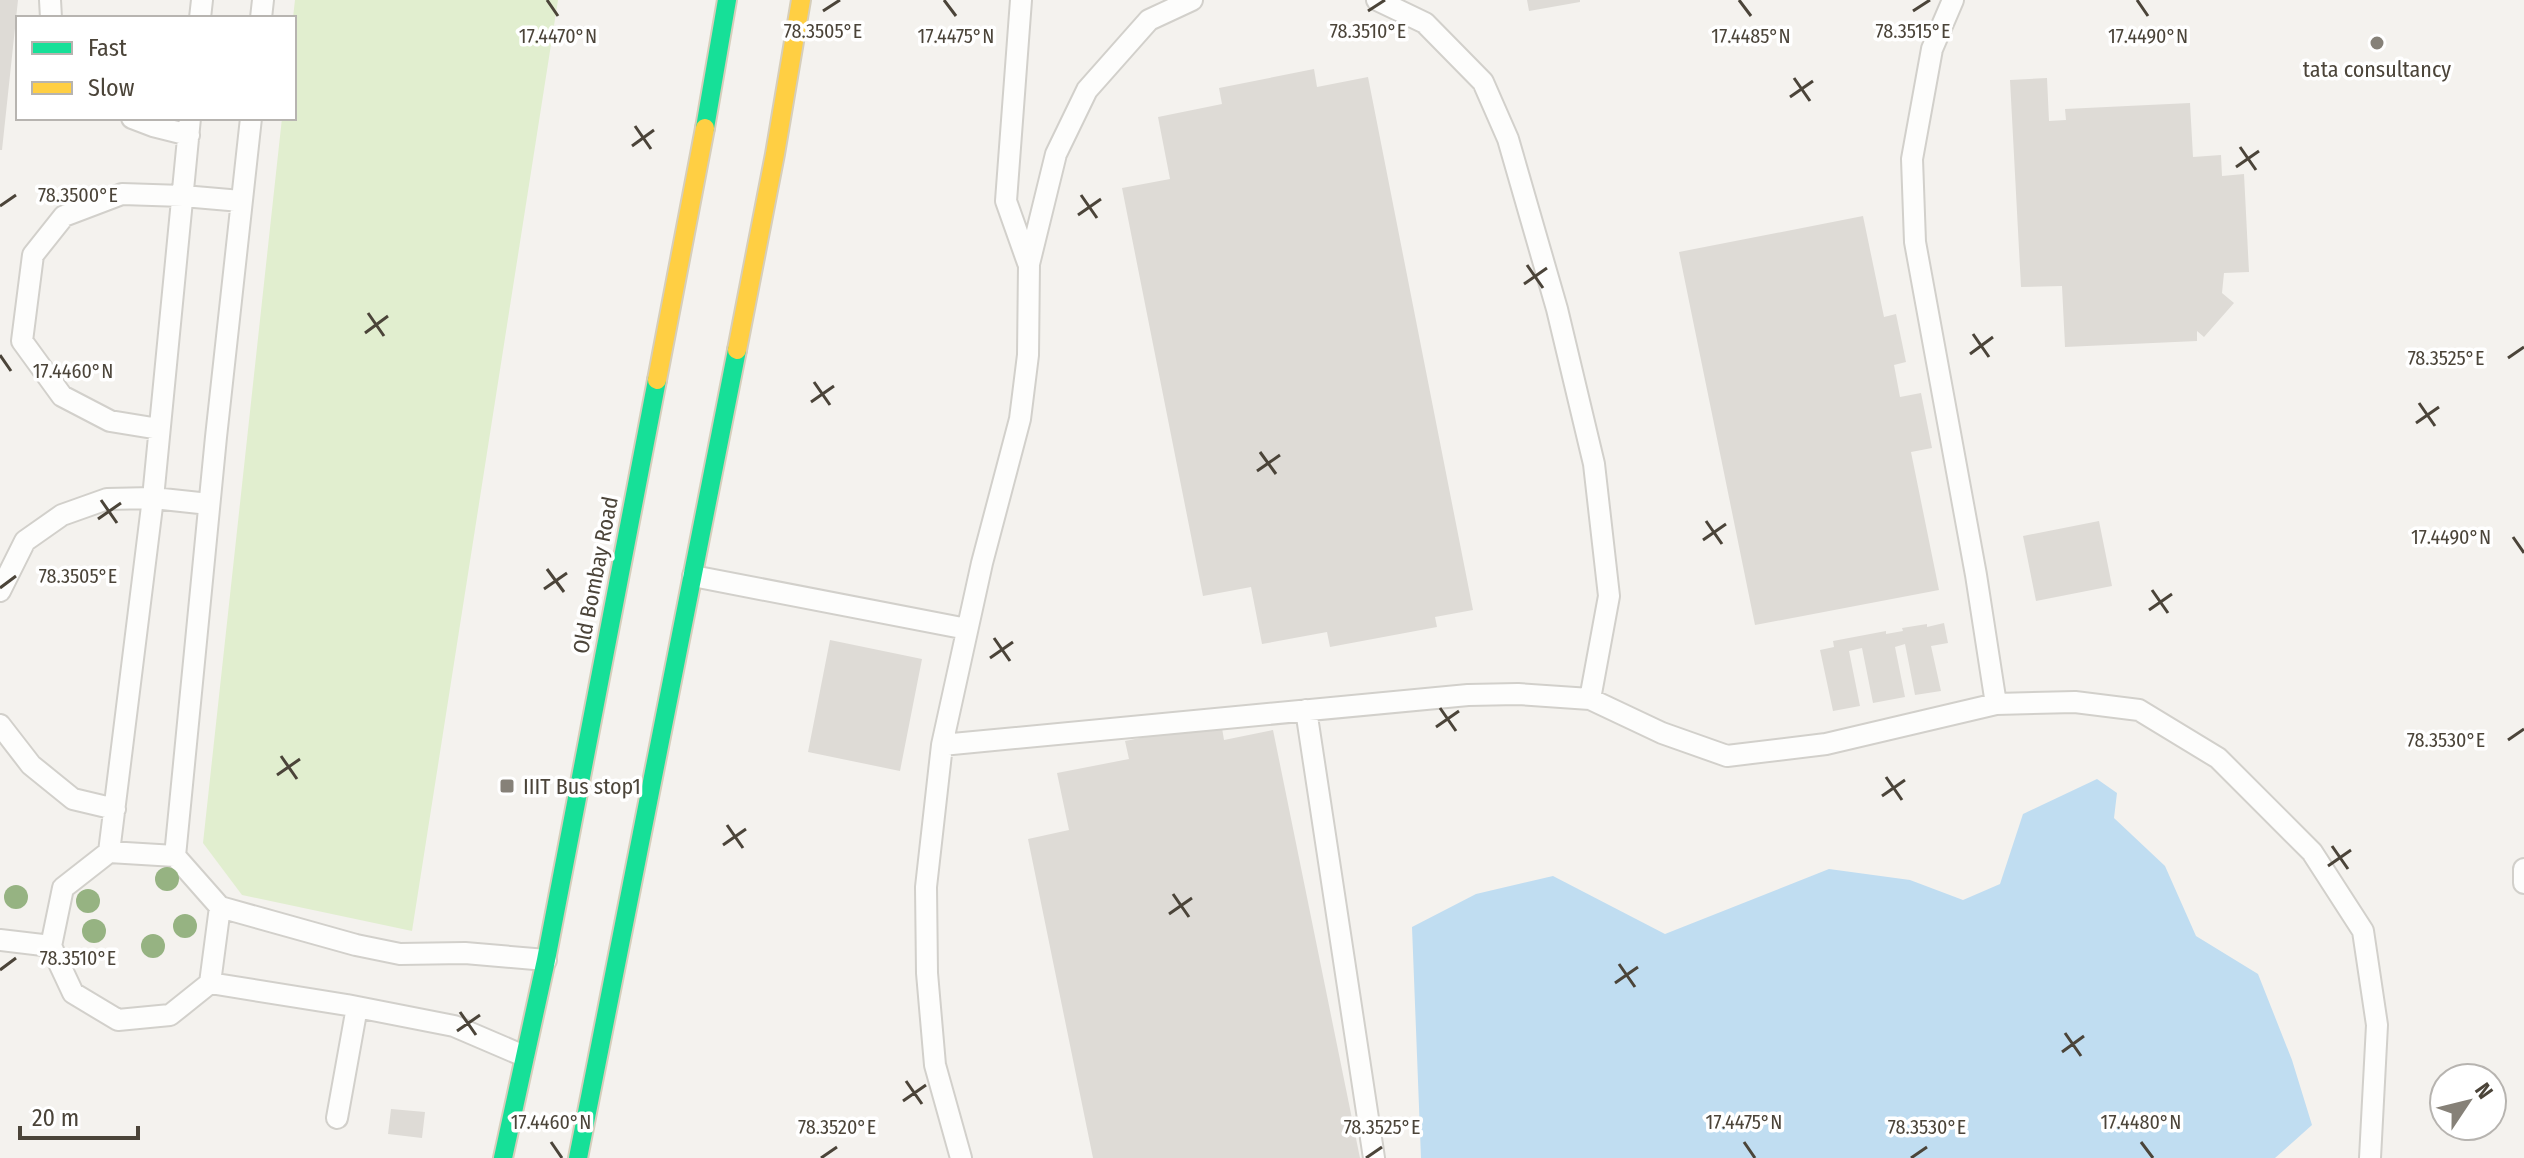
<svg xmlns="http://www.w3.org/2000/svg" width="2524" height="1158" font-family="'Fira Sans Condensed',sans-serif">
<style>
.green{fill:#e1eecf}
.water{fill:#c0ddf1}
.building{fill:#dedbd6}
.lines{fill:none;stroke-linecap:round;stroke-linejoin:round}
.lane-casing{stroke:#d2d0cb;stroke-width:24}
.fast-casing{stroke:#d6cebb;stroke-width:22}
.slow-casing{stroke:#d6cebb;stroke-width:22}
.lane{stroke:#fdfdfc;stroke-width:20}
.fast{stroke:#16e098;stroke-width:18}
.slow{stroke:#ffcf43;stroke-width:18}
.tree{fill:#96b382}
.ticks{fill:none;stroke:#4b4439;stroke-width:3}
.poi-dot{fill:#868178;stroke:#fff;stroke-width:3}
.labels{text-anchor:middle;stroke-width:7;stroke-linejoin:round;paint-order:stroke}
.poi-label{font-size:22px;fill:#4b4439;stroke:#fff}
.street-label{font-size:22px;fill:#4b4439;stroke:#fff}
.ticks-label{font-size:20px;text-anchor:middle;fill:#4b4439;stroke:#fff;stroke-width:7;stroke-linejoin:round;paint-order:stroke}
</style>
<rect width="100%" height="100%" fill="#f4f2ee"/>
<path class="green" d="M 295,0 L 558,0 L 412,931 L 242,895 L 203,843 L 282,118 L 294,118 L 293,18 Z"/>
<path class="water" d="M 2097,779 L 2117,793 L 2114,818 L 2165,866 L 2196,936 L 2258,974 L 2292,1060 L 2312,1125 L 2275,1158 L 1421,1158 L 1412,927 L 1476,894 L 1553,876 L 1665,934 L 1829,869 L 1910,880 L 1963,900 L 2000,884 L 2023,814 Z"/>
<path class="building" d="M 0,0 L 18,0 L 2,150 L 0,150 Z
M 1527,0 L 1580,0 L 1580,2 L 1529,11 Z
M 1314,69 L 1317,87 L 1368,77 L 1473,610 L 1435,617 L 1437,627 L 1330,647 L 1327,632 L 1262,644 L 1251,587 L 1203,596 L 1122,188 L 1170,179 L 1158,117 L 1222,104 L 1219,88 Z
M 2047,78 L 2049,121 L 2066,120 L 2065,109 L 2190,103 L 2193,157 L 2221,155 L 2222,176 L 2244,174 L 2249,272 L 2224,273 L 2222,293 L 2234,303 L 2204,337 L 2197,331 L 2197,341 L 2065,347 L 2062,286 L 2021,287 L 2010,80 Z
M 1863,216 L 1884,317 L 1896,314 L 1906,362 L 1894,365 L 1900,397 L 1921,393 L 1932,448 L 1911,452 L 1939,590 L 1755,625 L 1679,252 Z
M 2099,521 L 2112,586 L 2036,601 L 2023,536 Z
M 1944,623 L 1948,643 L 1931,646 L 1941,691 L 1915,695 L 1905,644 L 1895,647 L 1905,697 L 1873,703 L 1862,648 L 1849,651 L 1860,706 L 1833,711 L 1820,650 L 1834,647 L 1833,641 L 1886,631 L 1886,634 L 1903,631 L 1902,628 L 1927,624 L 1927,627 Z
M 830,640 L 922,659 L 900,771 L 808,752 Z
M 1221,722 L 1224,740 L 1273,730 L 1360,1158 L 1093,1158 L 1028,839 L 1069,830 L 1057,773 L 1129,759 L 1125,741 Z
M 391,1109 L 425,1112 L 422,1138 L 388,1134 Z"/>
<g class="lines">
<defs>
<path id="lane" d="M 50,0 L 51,18
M 1021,0 L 1006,201 L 1028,263
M 1377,0 L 1425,23 L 1483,82 L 1508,139 L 1557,309 L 1594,464 L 1609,596 L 1590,699
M 1953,0 L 1932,49 L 1912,159 L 1915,242 L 1976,575 L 1996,704 L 2075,702 L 2139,710 L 2218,758 L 2312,852 L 2363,931 L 2377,1025 L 2370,1158
M 200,18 L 202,0
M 261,18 L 263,0
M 132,118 L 153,126 L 189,135
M 159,429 L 110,421 L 62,396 L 22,341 L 33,255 L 64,216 L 122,194 L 183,196 L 241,201
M 693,576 L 967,629
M 0,591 L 25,541 L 62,515 L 107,499 L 153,498 L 209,504
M 1306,710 L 1374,1158
M 0,725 L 31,765 L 73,799 L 115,809
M 942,745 L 1468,695 L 1518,694 L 1590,699 L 1662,733 L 1727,756 L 1826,744 L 1996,704
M 109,852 L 153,498 L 190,118
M 175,856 L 216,437 L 251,118
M 2524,869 L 2524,883
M 220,907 L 210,983 L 170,1015 L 118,1020 L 73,993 L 51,946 L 63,888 L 109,852 L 175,856 L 220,907 L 356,945 L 400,954 L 465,953 L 546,960
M 0,940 L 51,946
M 210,983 L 347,1005 L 454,1026 L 524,1056
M 337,1118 L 357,1007
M 961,1158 L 935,1065 L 927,973 L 926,887 L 942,745 L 982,563 L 1020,419 L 1028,355 L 1029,264 L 1056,154 L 1087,90 L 1149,20 L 1192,0"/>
<path id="fast" d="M 705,128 L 727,0
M 503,1158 L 546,960 L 657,380
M 578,1158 L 737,350"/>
<path id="slow" d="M 737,350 L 775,154 L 801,0
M 657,380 L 705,128"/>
</defs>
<use href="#lane" class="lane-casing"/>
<use href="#fast" class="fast-casing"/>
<use href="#slow" class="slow-casing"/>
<use href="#lane" class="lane"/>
<use href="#fast" class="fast"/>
<use href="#slow" class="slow"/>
</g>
<g class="tree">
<circle cx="167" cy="879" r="12"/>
<circle cx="16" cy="897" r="12"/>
<circle cx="88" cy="901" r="12"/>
<circle cx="185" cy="926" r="12"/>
<circle cx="94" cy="931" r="12"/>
<circle cx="153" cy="946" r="12"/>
</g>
<path class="ticks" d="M 547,0 L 558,16M 944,0 L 956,16M 1739,0 L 1751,16M 2137,0 L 2148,16M 823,11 L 840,0M 1368,11 L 1385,0M 1913,11 L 1930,0M 1794,78 L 1810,101M 1790,97 L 1813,81M 635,126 L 651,149M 632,146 L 654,130M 2240,147 L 2256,170M 2236,167 L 2259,151M 1081,195 L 1097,218M 0,206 L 16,195M 1078,215 L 1101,199M 1527,265 L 1543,288M 1524,284 L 1547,268M 368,313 L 384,336M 365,333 L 388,316M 1973,334 L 1989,357M 1970,354 L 1993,337M 0,355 L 11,371M 2508,358 L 2524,347M 814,382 L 830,405M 811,402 L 834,386M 2419,403 L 2435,426M 2416,423 L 2439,407M 1260,452 L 1276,474M 1257,471 L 1280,455M 101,500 L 117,523M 98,519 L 121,503M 1706,521 L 1722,544M 2513,537 L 2524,553M 1703,540 L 1726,524M 547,569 L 564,592M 0,588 L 16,576M 544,589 L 567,573M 2152,590 L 2168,613M 2149,610 L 2172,594M 994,638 L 1010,661M 990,658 L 1013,642M 1440,708 L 1456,731M 1436,727 L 1459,711M 2508,740 L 2524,729M 281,756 L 297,779M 277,775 L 300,759M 1886,777 L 1902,800M 1882,796 L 1905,780M 727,825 L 743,848M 723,845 L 746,829M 2332,846 L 2348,869M 2328,866 L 2351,850M 1173,894 L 1189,917M 1169,914 L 1192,898M 1619,964 L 1635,987M 0,970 L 16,958M 1615,983 L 1638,967M 460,1012 L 476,1035M 457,1031 L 480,1015M 2065,1033 L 2081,1056M 2062,1052 L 2084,1036M 906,1081 L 922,1104M 903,1101 L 926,1085M 551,1142 L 562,1158M 1744,1142 L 1755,1158M 2141,1142 L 2153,1158M 821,1158 L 837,1147M 1366,1158 L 1382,1147M 1911,1158 L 1927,1147"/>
<g class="poi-dot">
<circle cx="2377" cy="43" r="8"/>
<rect x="499" y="778" width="16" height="16" rx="4"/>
</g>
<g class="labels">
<g class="poi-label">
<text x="2377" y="77">tata consultancy</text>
<text x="523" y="794" text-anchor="start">IIIT Bus stop1</text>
</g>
<g class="street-label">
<text transform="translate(595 575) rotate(-79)" y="8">Old Bombay Road</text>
</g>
</g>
<g class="ticks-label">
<text x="823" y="38">78.3505°E</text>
<text x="1913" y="38">78.3515°E</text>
<text x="1368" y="38">78.3510°E</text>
<text x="558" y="43">17.4470°N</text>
<text x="956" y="43">17.4475°N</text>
<text x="1751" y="43">17.4485°N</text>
<text x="2148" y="43">17.4490°N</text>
<text x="78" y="202">78.3500°E</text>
<text x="2446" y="365">78.3525°E</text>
<text x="73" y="378">17.4460°N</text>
<text x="2451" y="544">17.4490°N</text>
<text x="78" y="583">78.3505°E</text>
<text x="2446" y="747">78.3530°E</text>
<text x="78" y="965">78.3510°E</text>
<text x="551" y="1129">17.4460°N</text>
<text x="1744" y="1129">17.4475°N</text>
<text x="2141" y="1129">17.4480°N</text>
<text x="837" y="1134">78.3520°E</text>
<text x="1382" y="1134">78.3525°E</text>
<text x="1927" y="1134">78.3530°E</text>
</g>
<rect x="16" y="16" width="280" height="104" fill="#ffffff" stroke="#b7b4b0" stroke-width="2"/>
<rect x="32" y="42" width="40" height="12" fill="#16e098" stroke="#b7b4b0" stroke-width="2"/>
<text x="88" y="56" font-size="24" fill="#4b4439">Fast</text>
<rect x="32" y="82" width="40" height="12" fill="#ffcf43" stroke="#b7b4b0" stroke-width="2"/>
<text x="88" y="96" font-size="24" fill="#4b4439">Slow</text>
<g transform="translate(2468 1102) rotate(55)"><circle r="38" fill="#ffffff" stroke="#b7b4b0" stroke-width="2"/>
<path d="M0-6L14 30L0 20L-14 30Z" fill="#868178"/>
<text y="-12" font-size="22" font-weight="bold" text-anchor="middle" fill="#4b4439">N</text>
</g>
<path d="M20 1126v12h118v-12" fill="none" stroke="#4b4439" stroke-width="4"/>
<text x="32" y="1126" font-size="24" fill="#4b4439" stroke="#ffffff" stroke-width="6" paint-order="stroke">20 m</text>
</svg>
